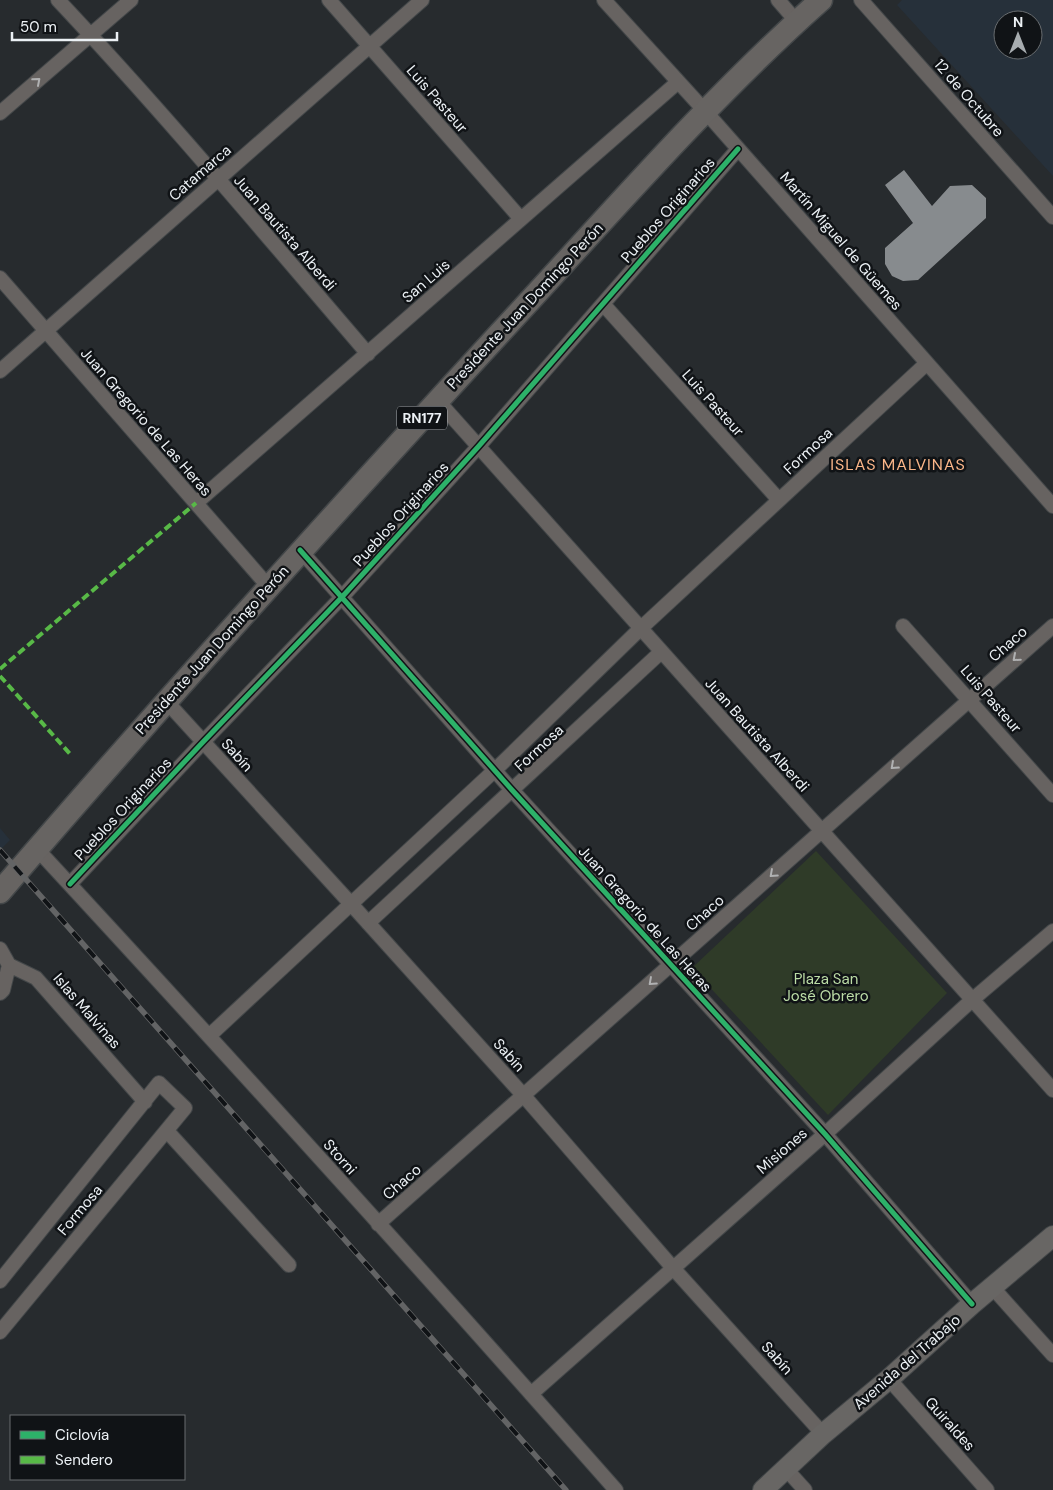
<svg xmlns="http://www.w3.org/2000/svg" width="1053" height="1490" font-family="'DM Sans',sans-serif">
<style>
.built{fill:#26303a;fill-rule:evenodd}
.green{fill:#2f3b28}
.building{fill:#878b8e}
.lines{fill:none;stroke-linecap:round;stroke-linejoin:round}
.street-casing{stroke:#434749;stroke-width:16}
.secondary-casing{stroke:#434749;stroke-width:22}
.primary-casing{stroke:#434749;stroke-width:25}
.street{stroke:#676361;stroke-width:14}
.secondary{stroke:#686664;stroke-width:20}
.primary{stroke:#676462;stroke-width:22}
.rail-casing{stroke:#636465;stroke-width:5.5}
.rail{stroke:#101316;stroke-width:4;stroke-dasharray:11;stroke-linecap:butt}
.quiet{stroke:#58b947;stroke-width:4;stroke-dasharray:8 4;stroke-linecap:butt}
.cycleway-casing{stroke:#101316;stroke-width:8}
.cycleway{stroke:#2db169;stroke-width:5}
.oneway{stroke:#b0b1b2}
.labels{text-anchor:middle;stroke-width:5;stroke-linejoin:round;paint-order:stroke}
.shield{fill:#101316;stroke:#aaaeb2;stroke-width:1}
.shield-label{font-size:14px;font-weight:bold;fill:#ecf1f5}
.street-label{font-size:15px;fill:#ecf1f5;stroke:#101316}
.park-label{font-size:15px;fill:#bcdca6;stroke:#101316}
.neighbourhood-label{font-size:16px;letter-spacing:1px;fill:#fbb689;stroke:#101316}
</style>
<rect width="100%" height="100%" fill="#272b2e"/>
<path class="built" d="M 902,0 L 1053,0 L 1053,176 L 897,5 ZM 1003,20 L 1033,20 L 1033,50 L 1003,50 Z
M 0,828 L 10,840 L 0,850 Z"/>
<path class="green" d="M 816,851 L 947,993 L 828,1115 L 692,968 Z"/>
<path class="building" d="M 904,170 L 932,206 L 950,186 L 972,185 L 986,198 L 986,218 L 918,280 L 903,281 L 892,276 L 885,264 L 885,248 L 913,223 L 885,185 Z"/>
<g class="lines">
<defs>
<path id="street" d="M 58,0 C 165,114 266,235 368,354
M 329,0 L 521,219
M 604,0 L 705,111 L 1053,506
M 778,0 L 797,22
M 861,0 L 1053,217
M 0,113 L 131,0
M 0,278 L 268,586
M 603,304 L 779,500
M 0,371 L 422,0
M 438,401 L 1053,1090
M 196,503 L 678,82
M 300,550 L 512,790 L 825,1134 L 972,1304
M 903,626 L 1053,795
M 166,701 L 352,905 L 524,1096 L 673,1268 L 823,1434
M 37,849 C 232,1060 426,1274 616,1490
M 70,884 L 203,742 L 342,597 L 478,447 L 738,149
M 368,923 L 661,652
M 0,949 L 9,965 L 36,978 L 145,1102
M 0,993 L 3,990 L 9,965
M 209,1036 L 495,770 L 640,629 L 927,363
M 167,1131 L 289,1265
M 378,1224 L 1053,626
M 0,1281 L 159,1083 L 185,1108 L 0,1332
M 993,1288 L 1053,1355
M 889,1379 L 987,1490
M 531,1394 L 825,1134 L 972,1000 L 1053,931
M 786,1469 L 805,1490"/>
<path id="secondary" d="M 763,1490 L 823,1434 L 889,1379 L 972,1304 L 1053,1236"/>
<path id="primary" d="M 0,892 C 163,702 331,517 500,333 C 605,220 706,102 821,0"/>
</defs>
<use href="#street" class="street-casing"/>
<use href="#secondary" class="secondary-casing"/>
<use href="#primary" class="primary-casing"/>
<use href="#street" class="street"/>
<use href="#secondary" class="secondary"/>
<use href="#primary" class="primary"/>
<defs>
<path id="rail" d="M 0,850 L 566,1490"/>
</defs>
<use href="#rail" class="rail-casing"/>
<use href="#rail" class="rail"/>
<path class="quiet" d="M 0,669 L 196,503
M 0,676 L 71,755"/>
<defs>
<path id="cycleway" d="M 300,550 L 512,790 L 825,1134 L 972,1304
M 70,884 L 203,742 L 342,597 L 478,447 L 738,149"/>
</defs>
<use href="#cycleway" class="cycleway-casing"/>
<use href="#cycleway" class="cycleway"/>
</g>
<defs><path id="oneway-chevron" d="M-2-3.5L2.5 0L-2 3.5" fill="none" stroke-width="1.6" stroke-linecap="round" stroke-linejoin="round" transform="scale(1.25)"/></defs>
<g class="oneway">
<use href="#oneway-chevron" transform="translate(37 81) rotate(-41)"/>
<use href="#oneway-chevron" transform="translate(1016 658) rotate(139)"/>
<use href="#oneway-chevron" transform="translate(894 766) rotate(138)"/>
<use href="#oneway-chevron" transform="translate(773 874) rotate(138)"/>
<use href="#oneway-chevron" transform="translate(652 982) rotate(138)"/>
</g>
<g class="labels">
<rect class="shield" x="397" y="406.5" width="50" height="23" rx="4"/>
<g class="shield-label">
<text x="422" y="423">RN177</text>
</g>
<g class="street-label">
<text transform="translate(969 98) rotate(49)" y="5">12 de Octubre</text>
<text transform="translate(437 99) rotate(49)" y="5">Luis Pasteur</text>
<text transform="translate(200 173) rotate(-41)" y="5">Catamarca</text>
<text transform="translate(668 210) rotate(-49)" y="5">Pueblos Originarios</text>
<text transform="translate(285 233) rotate(49)" y="5">Juan Bautista Alberdi</text>
<text transform="translate(841 241) rotate(49)" y="5">Martín Miguel de Güemes</text>
<text transform="translate(426 281) rotate(-41)" y="5">San Luis</text>
<text transform="translate(525 306) rotate(-47)" y="5">Presidente Juan Domingo Perón</text>
<text transform="translate(713 403) rotate(48)" y="5">Luis Pasteur</text>
<text transform="translate(146 422) rotate(49)" y="5">Juan Gregorio de Las Heras</text>
<text transform="translate(808 451) rotate(-43)" y="5">Formosa</text>
<text transform="translate(401 514) rotate(-48)" y="5">Pueblos Originarios</text>
<text transform="translate(1008 644) rotate(-41)" y="5">Chaco</text>
<text transform="translate(212 650) rotate(-48)" y="5">Presidente Juan Domingo Perón</text>
<text transform="translate(991 699) rotate(49)" y="5">Luis Pasteur</text>
<text transform="translate(757 735) rotate(48)" y="5">Juan Bautista Alberdi</text>
<text transform="translate(539 748) rotate(-43)" y="5">Formosa</text>
<text transform="translate(237 755) rotate(48)" y="5">Sabín</text>
<text transform="translate(123 809) rotate(-47)" y="5">Pueblos Originarios</text>
<text transform="translate(705 913) rotate(-42)" y="5">Chaco</text>
<text transform="translate(645 919) rotate(48)" y="5">Juan Gregorio de Las Heras</text>
<text transform="translate(87 1011) rotate(49)" y="5">Islas Malvinas</text>
<text transform="translate(509 1055) rotate(48)" y="5">Sabín</text>
<text transform="translate(782 1151) rotate(-41)" y="5">Misiones</text>
<text transform="translate(340 1157) rotate(48)" y="5">Storni</text>
<text transform="translate(402 1182) rotate(-41)" y="5">Chaco</text>
<text transform="translate(80 1210) rotate(-50)" y="5">Formosa</text>
<text transform="translate(777 1358) rotate(48)" y="5">Sabín</text>
<text transform="translate(907 1362) rotate(-41)" y="5">Avenida del Trabajo</text>
<text transform="translate(950 1424) rotate(48)" y="5">Guiraldes</text>
</g>
<g class="park-label">
<text x="826" y="984">Plaza San<tspan x="826" dy="17">José Obrero</tspan></text>
</g>
<g class="neighbourhood-label">
<text x="898" y="470">ISLAS MALVINAS</text>
</g>
</g>
<rect x="10" y="1415" width="175" height="65" fill="#101316" stroke="#686c6f"/>
<rect x="20" y="1431" width="25" height="8" fill="#2db169" stroke="#686c6f"/>
<text x="55" y="1440" font-size="15" fill="#ecf1f5">Ciclovía</text>
<rect x="20" y="1456" width="25" height="8" fill="#58b947" stroke="#686c6f"/>
<text x="55" y="1465" font-size="15" fill="#ecf1f5">Sendero</text>
<g transform="translate(1018 35)"><circle r="24" fill="#101316" stroke="#686c6f"/>
<path d="M0-4L9 19L0 12L-9 19Z" fill="#a7acaf"/>
<text y="-8" font-size="14" font-weight="bold" text-anchor="middle" fill="#ecf1f5">N</text>
</g>
<path d="M12 32v8h105v-8" fill="none" stroke="#ecf1f5" stroke-width="2.5"/>
<text x="20" y="32" font-size="15" fill="#ecf1f5" stroke="#101316" stroke-width="4" paint-order="stroke">50 m</text>
</svg>
